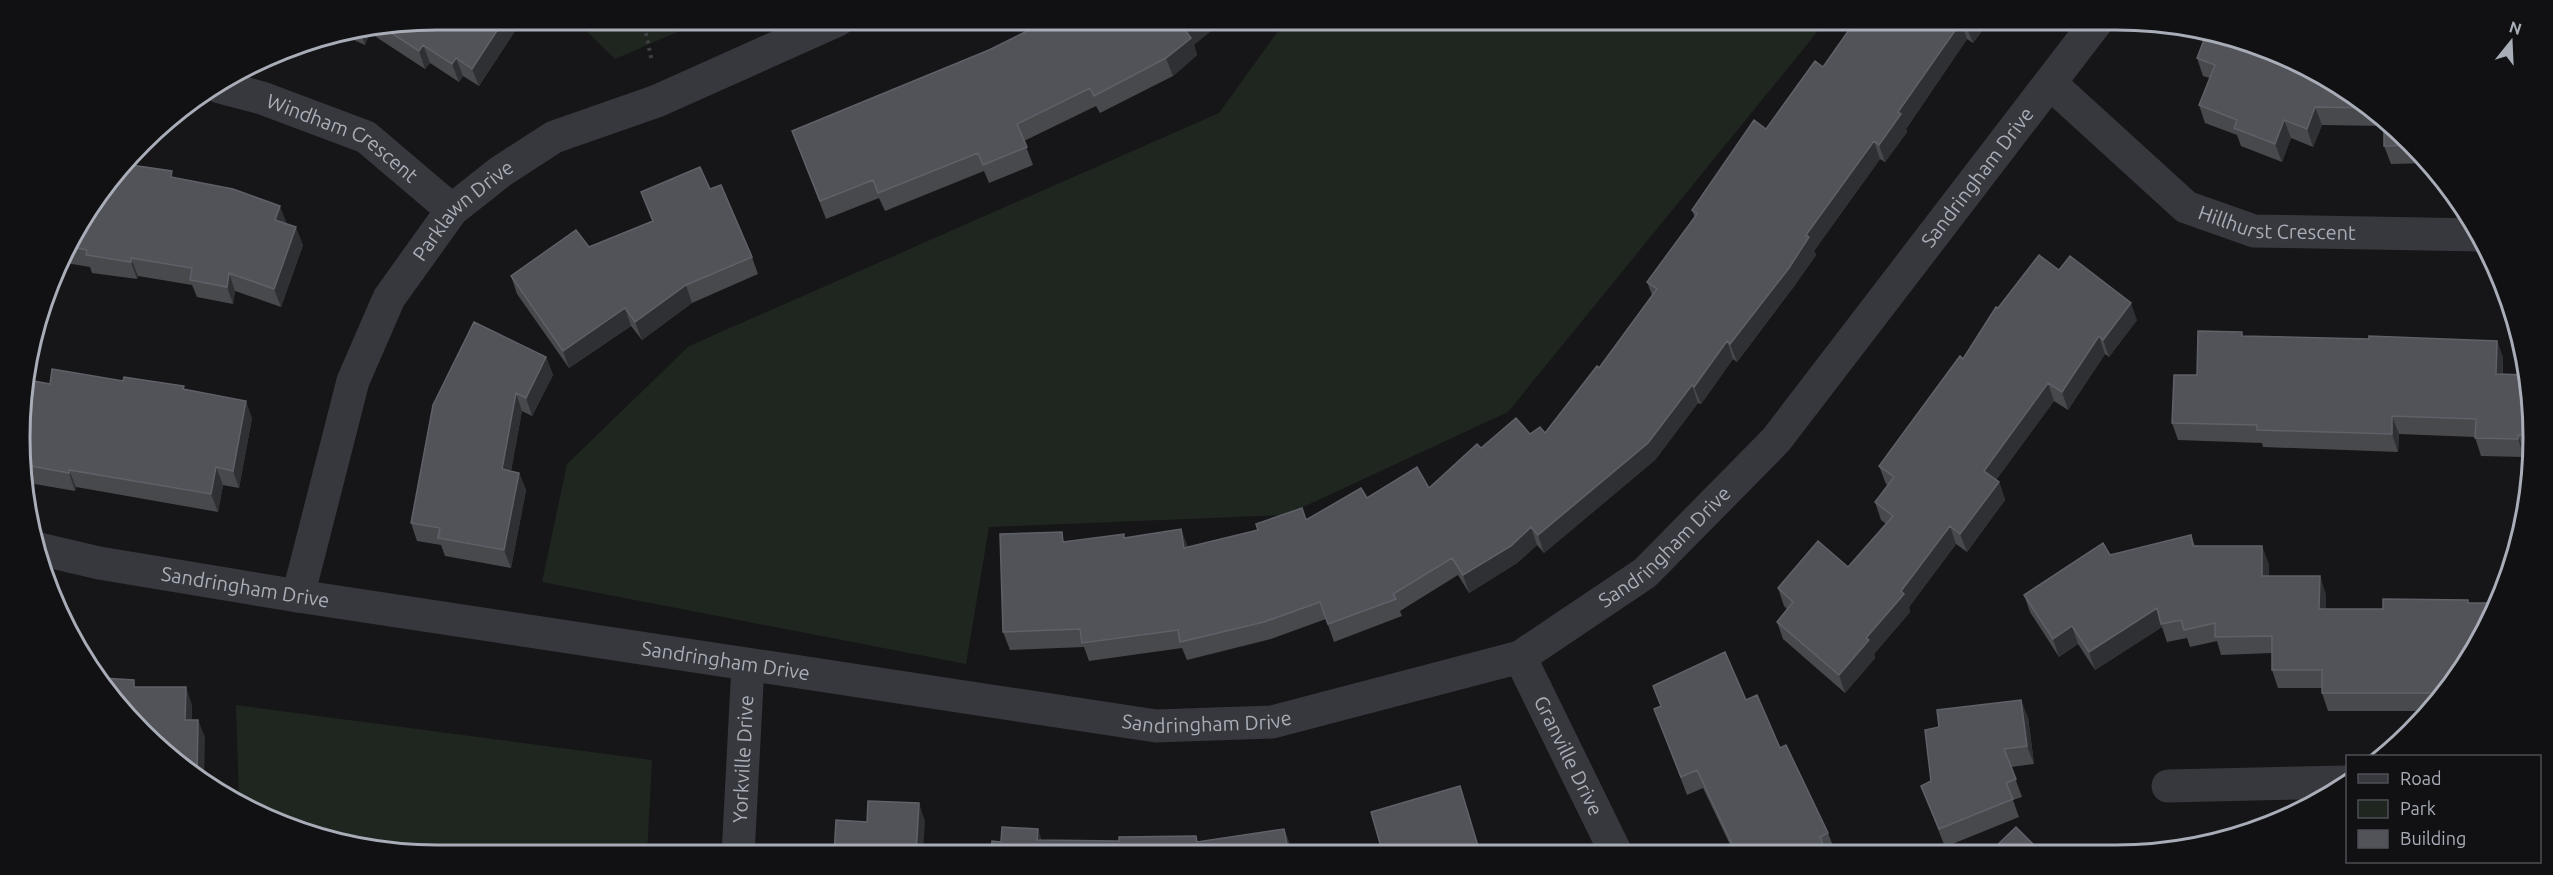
<svg xmlns="http://www.w3.org/2000/svg" width="2553" height="875" font-family="Ubuntu,sans-serif">
<style>
.green{fill:#1e261f}
.lines{fill:none;stroke-linecap:round;stroke-linejoin:round}
.path{stroke:#3d3f44;stroke-width:4;stroke-dasharray:3 4.5;stroke-linecap:butt}
.minor{stroke:#37383d;stroke-width:33}
.wall{fill:#47494d}
.shaded-wall{fill:#2f3033}
.building{fill:#525359;stroke:#5f6168;stroke-width:1.5}
.labels{text-anchor:middle;stroke-width:4.5;stroke-linejoin:round;paint-order:stroke}
.street-label{font-size:20px;fill:#a8adb8;stroke:#111113}
.rim{fill:none;stroke:#a8adb8;stroke-width:3}
</style>
<rect width="100%" height="100%" fill="#161618"/>
<path class="green" d="M 575,20 L 705,20 L 615,59 Z
M 1286,20 L 1827,20 L 1508,412 L 1286,515 L 989,527 L 966,664 L 542,582 L 567,464 L 689,346 L 1219,113 Z
M 236,705 L 652,760 L 647,855 L 438,855 L 330,841 L 239,800 Z"/>
<g class="lines">
<path class="path" d="M 648,20 L 644,24 L 652,62
M 713,20 L 722,30"/>
<g class="minor">
<path id="s1" d="M 2050,83 L 2186,207 L 2254,231 L 2481,235"/>
<path id="s2" d="M 220,87 L 262,98 L 366,137 L 452,210"/>
<path id="s3" d="M 35,548 L 99,563 L 298,596 L 1156,726 L 1272,722 L 1520,657 L 1645,573 L 1776,440 L 2098,20"/>
<path id="s4" d="M 298,596 L 353,381 L 389,298 L 452,210 L 500,172 L 554,137 L 657,101 L 838,20"/>
<path id="s5" d="M 1520,657 L 1616,853"/>
<path d="M 2168,786 L 2346,782"/>
<path id="s6" d="M 738,855 L 748,665"/>
</g>
</g>
<path class="wall" d="M 438,20 L 515,31 L 479,86 L 463,76 L 459,82 L 430,63 L 425,69 L 370,33 L 365,45 L 338,33 L 356,27 Z
M 1856,20 L 1990,20 L 1973,43 L 1967,39 L 1906,129 L 1907,132 L 1885,162 L 1880,159 L 1814,251 L 1816,255 L 1795,285 L 1737,362 L 1733,359 L 1701,404 L 1698,403 L 1655,460 L 1544,553 L 1537,545 L 1517,563 L 1469,593 L 1458,575 L 1400,611 L 1402,616 L 1334,642 L 1326,619 L 1271,639 L 1187,660 L 1182,648 L 1089,661 L 1084,647 L 1010,650 L 1003,632 L 1066,541 L 1125,538 L 1188,547 L 1306,520 L 1367,498 L 1429,488 L 1481,448 L 1530,434 L 1545,433 L 1599,368 L 1652,295 L 1647,282 L 1695,218 L 1692,210 L 1823,67 Z
M 1194,45 L 1197,55 L 1173,76 L 1100,113 L 1096,106 L 1024,141 L 1033,165 L 989,183 L 984,171 L 885,211 L 879,198 L 826,219 L 799,149 Z
M 2197,58 L 2370,106 L 2430,163 L 2391,164 L 2384,146 L 2384,126 L 2322,125 L 2313,147 L 2291,138 L 2282,162 L 2241,146 L 2237,135 L 2205,123 L 2199,105 L 2210,78 L 2203,76 Z
M 174,177 L 287,224 L 303,245 L 281,307 L 235,291 L 233,304 L 197,297 L 192,285 L 138,276 L 137,279 L 92,273 L 90,267 L 60,262 L 63,252 L 106,183 Z
M 710,189 L 752,257 L 758,274 L 692,303 L 642,340 L 631,326 L 569,368 L 517,294 L 511,276 L 589,247 L 652,221 L 641,192 Z
M 2059,270 L 2137,320 L 2109,357 L 2105,354 L 2068,410 L 2054,401 L 1996,480 L 1999,482 L 2005,500 L 1967,552 L 1956,544 L 1909,607 L 1910,612 L 1874,654 L 1875,658 L 1845,693 L 1783,639 L 1777,622 L 1787,609 L 1784,606 L 1778,588 L 1848,567 L 1886,524 L 1881,520 L 1875,502 L 1888,485 L 1886,484 L 1879,466 L 1963,359 L 1998,308 Z
M 2244,336 L 2369,339 L 2497,341 L 2503,358 L 2503,374 L 2530,383 L 2532,453 L 2525,453 L 2524,457 L 2481,456 L 2475,437 L 2399,434 L 2398,452 L 2263,447 L 2262,443 L 2178,440 L 2172,423 L 2197,375 Z
M 546,357 L 553,375 L 532,416 L 522,411 L 511,471 L 519,473 L 526,490 L 511,568 L 445,556 L 441,545 L 417,541 L 411,523 L 433,405 Z
M 123,381 L 185,389 L 252,418 L 239,488 L 223,485 L 218,512 L 76,487 L 75,491 L 23,482 L 20,464 L 50,384 Z
M 2191,535 L 2195,546 L 2269,564 L 2269,576 L 2326,594 L 2326,609 L 2477,647 L 2425,711 L 2328,711 L 2322,693 L 2322,688 L 2278,688 L 2272,670 L 2272,653 L 2221,655 L 2217,641 L 2190,647 L 2187,638 L 2167,642 L 2162,627 L 2095,670 L 2078,644 L 2059,657 L 2030,612 L 2024,595 Z
M 1653,686 L 1746,700 L 1780,748 L 1828,833 L 1835,851 L 1831,853 L 1734,853 L 1703,788 L 1687,795 L 1661,727 L 1661,707 Z
M 2028,717 L 2034,764 L 2011,767 L 2022,797 L 2013,800 L 2019,817 L 1945,847 L 1921,786 L 1931,781 Z"/>
<path class="shaded-wall" d="M 504,20 L 510,20 L 515,31 L 479,86 L 472,69 Z
M 1197,20 L 1225,20 L 1194,45 L 1197,55 L 1173,76 L 1166,58 L 1185,30 Z
M 1971,20 L 1990,20 L 1973,43 L 1966,26 Z
M 1961,22 L 1967,39 L 1906,129 L 1907,132 L 1885,162 L 1879,145 L 1898,112 Z
M 368,26 L 370,33 L 365,45 L 359,27 Z
M 423,45 L 430,63 L 425,69 L 419,51 Z
M 456,58 L 463,76 L 459,82 L 452,64 Z
M 2315,107 L 2322,125 L 2313,147 L 2307,129 Z
M 2284,120 L 2291,138 L 2282,162 L 2275,144 Z
M 1874,141 L 1880,159 L 1814,251 L 1816,255 L 1795,285 L 1737,362 L 1730,344 L 1806,235 Z
M 280,206 L 287,224 L 275,220 Z
M 296,227 L 303,245 L 281,307 L 274,289 Z
M 131,258 L 138,276 L 137,279 L 131,262 Z
M 229,273 L 235,291 L 233,304 L 227,287 Z
M 686,285 L 692,303 L 642,340 L 635,322 Z
M 2131,303 L 2137,320 L 2109,357 L 2103,340 Z
M 625,308 L 631,326 L 569,368 L 563,351 Z
M 2099,336 L 2105,354 L 2068,410 L 2062,392 Z
M 1727,341 L 1733,359 L 1701,404 L 1694,387 Z
M 2497,341 L 2503,358 L 2502,392 L 2496,374 Z
M 546,357 L 553,375 L 532,416 L 526,398 Z
M 2048,383 L 2054,401 L 1990,488 L 1984,471 Z
M 1692,385 L 1698,403 L 1655,460 L 1544,553 L 1538,535 Z
M 516,393 L 522,411 L 508,487 L 502,469 Z
M 246,401 L 252,418 L 239,488 L 233,471 Z
M 2392,416 L 2399,434 L 2398,452 L 2392,434 Z
M 2518,435 L 2525,453 L 2524,457 L 2518,439 Z
M 216,467 L 223,485 L 218,512 L 211,494 Z
M 69,470 L 76,487 L 75,491 L 69,473 Z
M 519,473 L 526,490 L 511,568 L 504,550 Z
M 1999,482 L 2005,500 L 1967,552 L 1960,534 Z
M 1950,526 L 1956,544 L 1909,607 L 1910,612 L 1874,654 L 1875,658 L 1845,693 L 1839,675 Z
M 1531,527 L 1537,545 L 1517,563 L 1469,593 L 1463,575 Z
M 1181,529 L 1188,547 L 1184,548 Z
M 2262,546 L 2269,564 L 2269,594 L 2262,576 Z
M 2320,576 L 2326,594 L 2326,627 L 2319,609 Z
M 2157,608 L 2162,627 L 2095,670 L 2089,652 Z
M 2072,626 L 2078,644 L 2059,657 L 2053,639 Z
M 186,687 L 192,705 L 192,737 L 185,720 Z
M 2021,700 L 2028,717 L 2034,764 L 2027,746 Z
M 198,720 L 205,737 L 204,784 L 197,779 Z
M 1460,786 L 1466,804 L 1481,853 L 1480,853 Z
M 919,803 L 925,821 L 923,854 L 916,855 Z
M 1038,829 L 1044,847 L 1037,840 Z
M 1284,829 L 1291,846 L 1292,854 L 1289,854 Z"/>
<path class="building" d="M 438,20 L 504,20 L 472,69 L 456,58 L 452,64 L 423,45 L 419,51 L 379,25 Z
M 1049,20 L 1197,20 L 1185,30 L 1191,38 L 1166,58 L 1094,96 L 1090,88 L 1017,124 L 1027,147 L 983,165 L 978,153 L 878,193 L 873,180 L 820,201 L 792,131 L 989,50 Z
M 1856,20 L 1971,20 L 1966,26 L 1961,22 L 1898,112 L 1901,114 L 1879,145 L 1874,141 L 1806,235 L 1809,237 L 1789,268 L 1730,344 L 1727,341 L 1694,387 L 1692,385 L 1648,443 L 1538,535 L 1531,527 L 1511,546 L 1463,575 L 1452,558 L 1393,594 L 1396,599 L 1328,624 L 1320,602 L 1264,622 L 1180,642 L 1178,630 L 1082,643 L 1080,629 L 1003,632 L 1000,534 L 1062,532 L 1063,542 L 1124,534 L 1124,538 L 1181,529 L 1184,548 L 1258,530 L 1256,524 L 1302,508 L 1306,520 L 1361,488 L 1367,498 L 1417,467 L 1429,488 L 1477,444 L 1481,448 L 1516,418 L 1530,434 L 1540,427 L 1545,433 L 1597,366 L 1599,368 L 1657,289 L 1647,282 L 1697,214 L 1692,210 L 1754,120 L 1766,129 L 1815,61 L 1823,67 Z
M 2207,32 L 2223,34 L 2300,62 L 2372,108 L 2315,107 L 2307,129 L 2284,120 L 2275,144 L 2234,128 L 2237,120 L 2199,105 L 2215,65 L 2197,58 Z
M 2384,119 L 2412,145 L 2384,146 Z
M 124,164 L 172,171 L 171,177 L 233,189 L 280,206 L 275,220 L 296,227 L 274,289 L 229,273 L 227,287 L 190,280 L 192,268 L 131,258 L 131,262 L 86,255 L 87,250 L 67,246 L 106,183 Z
M 700,167 L 710,189 L 721,185 L 752,257 L 686,285 L 635,322 L 625,308 L 563,351 L 511,276 L 576,230 L 589,247 L 653,221 L 641,192 Z
M 2039,255 L 2059,270 L 2070,256 L 2131,303 L 2103,340 L 2099,336 L 2062,392 L 2048,383 L 1984,471 L 1999,482 L 1960,534 L 1950,526 L 1901,591 L 1904,594 L 1866,638 L 1869,640 L 1839,675 L 1777,622 L 1793,602 L 1778,588 L 1818,541 L 1848,567 L 1893,516 L 1875,502 L 1894,477 L 1879,466 L 1960,356 L 1963,359 L 1996,307 L 1998,308 Z
M 474,322 L 546,357 L 526,398 L 516,393 L 502,469 L 519,473 L 504,550 L 438,538 L 440,528 L 411,523 L 433,405 Z
M 2198,331 L 2242,332 L 2242,336 L 2369,339 L 2369,336 L 2497,341 L 2496,374 L 2528,375 L 2530,383 L 2532,436 L 2518,435 L 2518,439 L 2475,438 L 2476,419 L 2392,416 L 2392,434 L 2257,430 L 2257,425 L 2172,423 L 2174,375 L 2197,375 Z
M 52,369 L 123,381 L 124,377 L 184,386 L 183,389 L 246,401 L 233,471 L 216,467 L 211,494 L 69,470 L 69,473 L 20,464 L 23,383 L 24,379 L 50,384 Z
M 2191,535 L 2193,546 L 2262,546 L 2262,576 L 2320,576 L 2319,609 L 2383,609 L 2383,599 L 2468,600 L 2468,603 L 2495,603 L 2477,647 L 2439,693 L 2322,693 L 2322,670 L 2272,670 L 2272,636 L 2215,637 L 2215,623 L 2184,630 L 2181,620 L 2161,624 L 2157,608 L 2089,652 L 2072,626 L 2053,639 L 2024,595 L 2103,543 L 2110,555 Z
M 1725,652 L 1746,700 L 1757,695 L 1780,748 L 1786,745 L 1828,833 L 1820,837 L 1826,853 L 1736,853 L 1697,770 L 1681,777 L 1654,709 L 1661,706 L 1653,686 Z
M 102,678 L 134,680 L 134,687 L 186,687 L 185,720 L 198,720 L 197,779 L 142,733 L 102,684 Z
M 2021,700 L 2027,746 L 2004,749 L 2016,779 L 2006,783 L 2013,799 L 1939,829 L 1921,786 L 1931,781 L 1925,730 L 1939,727 L 1937,710 Z
M 1460,786 L 1480,853 L 1383,854 L 1371,812 Z
M 868,801 L 919,803 L 916,855 L 834,855 L 836,820 L 867,822 Z
M 1002,827 L 1038,829 L 1037,840 L 1119,841 L 1119,837 L 1196,836 L 1197,842 L 1284,829 L 1289,854 L 991,854 L 992,841 L 1001,842 Z
M 2016,827 L 2041,852 L 1990,852 Z"/>
<g class="labels">
<g class="street-label">
<text dy="7" stroke="none"><textPath href="#s2" startOffset="134">Windham Crescent</textPath></text>
<text dy="7" stroke="none"><textPath href="#s3" startOffset="2176">Sandringham Drive</textPath></text>
<text dy="7" stroke="none"><textPath href="#s4" startOffset="428">Parklawn Drive</textPath></text>
<text dy="7" stroke="none"><textPath href="#s1" startOffset="278">Hillhurst Crescent</textPath></text>
<text dy="7" stroke="none"><textPath href="#s3" startOffset="1690">Sandringham Drive</textPath></text>
<text dy="7" stroke="none"><textPath href="#s3" startOffset="214">Sandringham Drive</textPath></text>
<text dy="7" stroke="none"><textPath href="#s3" startOffset="700">Sandringham Drive</textPath></text>
<text dy="7" stroke="none"><textPath href="#s3" startOffset="1186">Sandringham Drive</textPath></text>
<text dy="7" stroke="none"><textPath href="#s5" startOffset="110">Granville Drive</textPath></text>
<text dy="7" stroke="none"><textPath href="#s6" startOffset="96">Yorkville Drive</textPath></text>
</g>
</g>
<path d="M0 0H2553V875H0ZM437 30H2116A407 407 0 0 1 2523 437V438A407 407 0 0 1 2116 845H437A407 407 0 0 1 30 438V437A407 407 0 0 1 437 30Z" fill="#111113" fill-rule="evenodd"/>
<path class="rim" d="M437 30H2116A407 407 0 0 1 2523 437V438A407 407 0 0 1 2116 845H437A407 407 0 0 1 30 438V437A407 407 0 0 1 437 30Z"/>
<rect x="2346" y="755" width="195" height="108" fill="#111113" stroke="#4d4f55" stroke-width="1.5"/>
<rect x="2358" y="774" width="30" height="9" fill="#37383d" stroke="#4d4f55" stroke-width="1.5"/>
<text x="2400" y="785" font-size="18" fill="#a8adb8">Road</text>
<rect x="2358" y="800" width="30" height="18" fill="#1e261f" stroke="#4d4f55" stroke-width="1.5"/>
<text x="2400" y="815" font-size="18" fill="#a8adb8">Park</text>
<rect x="2358" y="830" width="30" height="18" fill="#525359" stroke="#4d4f55" stroke-width="1.5"/>
<text x="2400" y="845" font-size="18" fill="#a8adb8">Building</text>
<g transform="translate(2511 42) rotate(18)" stroke="#111113" stroke-width="4.5" paint-order="stroke">
<path d="M0-4.5L10 22L0 15L-10 22Z" fill="#a8adb8"/>
<text y="-9" font-size="16" font-weight="bold" text-anchor="middle" fill="#a8adb8">N</text>
</g>
</svg>
